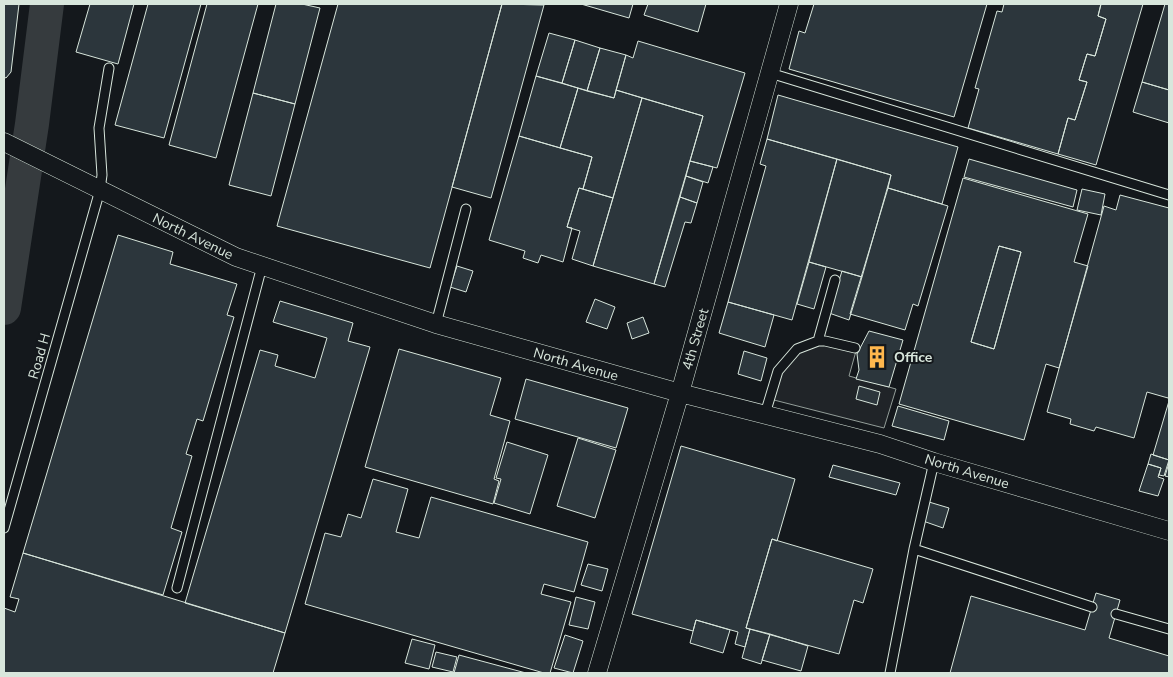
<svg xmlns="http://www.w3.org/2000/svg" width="1173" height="677" font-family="'Nunito Sans',sans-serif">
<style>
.green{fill:#202428;stroke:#939e99}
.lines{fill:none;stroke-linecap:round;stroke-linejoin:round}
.river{stroke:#363b3e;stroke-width:34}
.building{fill:#2c363c;stroke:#d8e6dc;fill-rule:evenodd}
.service-casing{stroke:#d8e6dc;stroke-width:11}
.minor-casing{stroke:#d8e6dc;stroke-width:19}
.service{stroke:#14181c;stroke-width:9}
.minor{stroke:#14181c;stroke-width:18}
.labels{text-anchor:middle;stroke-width:4;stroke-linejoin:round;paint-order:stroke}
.street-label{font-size:14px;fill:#d8e6dc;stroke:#14181c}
.poi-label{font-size:14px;font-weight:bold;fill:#d8e6dc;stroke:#14181c;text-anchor:start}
</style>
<rect width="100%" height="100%" fill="#14181c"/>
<path class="green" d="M 817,342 L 856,351 L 849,376 L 896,389 L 884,428 L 770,399 C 782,363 784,361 817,342 Z"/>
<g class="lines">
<path class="river" d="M 4,308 L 32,124 L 47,4"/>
</g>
<path class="building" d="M 4,4 L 19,4 L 11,72 L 6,78 L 4,77 Z
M 90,4 L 134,4 L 118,64 L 76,52 Z
M 148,4 L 201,4 L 164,138 L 115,125 Z
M 207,4 L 258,4 L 216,158 L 169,145 Z
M 276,4 L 302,4 L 320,8 L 295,104 L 253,93 Z
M 338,4 L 502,4 L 430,268 L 277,226 Z
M 502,4 L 544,5 L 491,198 L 452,187 Z
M 581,4 L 633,4 L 629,18 Z
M 648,4 L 706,4 L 698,32 L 644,15 Z
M 814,4 L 987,4 L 954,117 L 789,69 L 799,31 L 805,33 Z
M 1004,4 L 1101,4 L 1098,16 L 1106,19 L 1095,56 L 1087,54 L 1079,80 L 1087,82 L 1075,120 L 1068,118 L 1058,154 L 968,128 L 979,89 L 975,88 L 997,11 L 1002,12 Z
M 1101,4 L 1143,4 L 1096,165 L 1058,154 L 1068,118 L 1075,120 L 1087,82 L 1079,80 L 1087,54 L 1095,56 L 1106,19 L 1098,16 Z
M 1165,4 L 1169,4 L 1169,90 L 1142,82 Z
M 549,33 L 575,40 L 562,83 L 536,76 Z
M 575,40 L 600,48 L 587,91 L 562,83 Z
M 638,41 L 745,73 L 717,168 L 690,161 L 703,116 L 616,90 L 626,55 L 633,58 Z
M 600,48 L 626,55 L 614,98 L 587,91 Z
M 536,76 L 578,88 L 560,148 L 519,136 Z
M 1142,82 L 1169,90 L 1169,123 L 1133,112 Z
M 578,88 L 614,98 L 616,90 L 642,98 L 613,198 L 583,189 L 592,157 L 560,148 Z
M 253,93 L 295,104 L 271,196 L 229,185 Z
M 778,95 L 958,147 L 942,204 L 888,188 L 891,175 L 767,139 Z
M 642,98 L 703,116 L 654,284 L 593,266 Z
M 519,136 L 592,157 L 583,189 L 579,188 L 567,227 L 572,228 L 563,262 L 541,255 L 538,263 L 523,258 L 525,251 L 489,240 Z
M 767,139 L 837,159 L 792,320 L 728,302 L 766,166 L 760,164 Z
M 837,159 L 891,175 L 862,277 L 809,262 Z
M 969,159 L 1077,190 L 1073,207 L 964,177 Z
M 690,161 L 713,167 L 708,183 L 686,176 Z
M 686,176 L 703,182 L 697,203 L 680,197 Z
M 963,178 L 1088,214 L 1074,262 L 1088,266 L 1059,368 L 1046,364 L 1024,440 L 899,404 ZM 999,246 L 1021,252 L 994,349 L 971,342 Z
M 579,188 L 613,198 L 593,266 L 572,259 L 580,231 L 567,227 Z
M 888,188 L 948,206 L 918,306 L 913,304 L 905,330 L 850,314 Z
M 1082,189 L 1105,194 L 1101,215 L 1077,210 Z
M 1120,195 L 1169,208 L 1169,395 L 1168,398 L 1147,392 L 1134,438 L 1096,427 L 1094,431 L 1070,424 L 1071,419 L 1047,412 L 1104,206 L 1116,210 Z
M 680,197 L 697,203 L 691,223 L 685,222 L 665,287 L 654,284 Z
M 118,235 L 173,252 L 170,264 L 237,284 L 227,315 L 234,317 L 203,421 L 197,419 L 186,454 L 192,456 L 171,528 L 182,532 L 163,595 L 23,553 Z
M 999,246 L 1021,252 L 994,349 L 971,342 Z
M 809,262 L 826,267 L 814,309 L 797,304 Z
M 457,266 L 473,271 L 466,292 L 450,287 Z
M 842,271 L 862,277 L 849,320 L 829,313 Z
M 595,299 L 615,307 L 607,329 L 586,322 Z
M 280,301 L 353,323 L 348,341 L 370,347 L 285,633 L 185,603 L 260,350 L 278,355 L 275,366 L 315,378 L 327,338 L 273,322 Z
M 728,302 L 774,315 L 765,347 L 719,333 Z
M 643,317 L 649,333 L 632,339 L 627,323 Z
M 869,331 L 903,340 L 889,387 L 856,379 L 859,370 L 857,354 Z
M 399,349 L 501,378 L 490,415 L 510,421 L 494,479 L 499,481 L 493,504 L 365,467 Z
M 744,351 L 767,358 L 761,381 L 738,374 Z
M 526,379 L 628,408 L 616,448 L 515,419 Z
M 859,386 L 880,392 L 877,405 L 856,399 Z
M 1169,401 L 1169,460 L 1153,455 Z
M 898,406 L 949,421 L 944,440 L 892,426 Z
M 578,438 L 616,450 L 595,518 L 557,506 Z
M 507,442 L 548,455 L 530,514 L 494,503 L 501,479 L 496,478 Z
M 681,446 L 795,479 L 777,541 L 772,539 L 746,628 L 750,629 L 745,647 L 735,644 L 738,632 L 696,620 L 693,631 L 632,614 Z
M 1151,454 L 1169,460 L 1164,476 L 1159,475 L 1161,468 L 1148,464 Z
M 1169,463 L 1169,477 L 1165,476 Z
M 1148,464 L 1161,468 L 1158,477 L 1164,479 L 1158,496 L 1139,491 Z
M 833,465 L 900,483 L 896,495 L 829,477 Z
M 373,479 L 408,489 L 396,532 L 419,538 L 431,497 L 588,542 L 574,592 L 544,584 L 541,594 L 571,602 L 550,673 L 544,673 L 305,604 L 325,533 L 341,537 L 348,514 L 361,518 Z
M 929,502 L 949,508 L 943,528 L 923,521 Z
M 772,539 L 873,569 L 863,603 L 854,600 L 839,654 L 746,628 Z
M 23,553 L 285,633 L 273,673 L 4,673 L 4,608 L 15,612 L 19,599 L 10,597 Z
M 588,564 L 608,569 L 602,591 L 581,585 Z
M 1096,593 L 1120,600 L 1109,638 L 1169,656 L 1169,673 L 950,673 L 971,596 L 1085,630 Z
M 576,597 L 595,602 L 588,629 L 569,625 Z
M 696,620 L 730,630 L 723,653 L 690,643 Z
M 750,629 L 770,634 L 761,664 L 742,658 Z
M 770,634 L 808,646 L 801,671 L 762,660 Z
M 565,635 L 583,641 L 573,673 L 554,668 Z
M 412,639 L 435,645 L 429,669 L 405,663 Z
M 436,652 L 457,657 L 453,672 L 432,667 Z
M 459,655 L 526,673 L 454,673 Z"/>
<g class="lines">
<defs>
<path id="service" d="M 770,73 L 1169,195
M 436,324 L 466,209
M 818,341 L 835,280
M 765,414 L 778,371 L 797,349 L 818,341 L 825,341 L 855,348
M 4,528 L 100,190 L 102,175 L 99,128 L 109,68
M 914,549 L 1092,607
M 177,588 L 262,266
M 1116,614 L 1169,629
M 890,673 L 914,549 L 934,462"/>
<path id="minor" d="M 4,142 L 236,257 L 436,324 L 680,393 L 880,444 L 934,462 L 1169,531
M 597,673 L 680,393 L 789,4"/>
</defs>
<use href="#service" class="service-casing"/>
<use href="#minor" class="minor-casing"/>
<use href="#service" class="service"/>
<use href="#minor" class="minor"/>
</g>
<defs>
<symbol id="building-bare" viewBox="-9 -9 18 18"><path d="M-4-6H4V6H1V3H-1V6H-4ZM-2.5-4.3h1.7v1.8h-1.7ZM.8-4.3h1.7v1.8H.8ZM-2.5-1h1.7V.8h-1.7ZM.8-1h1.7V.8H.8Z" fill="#ffb74d" stroke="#14181c" stroke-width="2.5" paint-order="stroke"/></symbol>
</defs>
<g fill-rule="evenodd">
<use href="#building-bare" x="861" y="341" width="32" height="32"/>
</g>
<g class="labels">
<g class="street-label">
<text transform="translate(193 236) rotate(26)" y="5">North Avenue</text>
<text transform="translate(695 339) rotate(-74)" y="5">4th Street</text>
<text transform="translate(39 356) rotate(-74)" y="5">Road H</text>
<text transform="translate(576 364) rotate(16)" y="5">North Avenue</text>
<text transform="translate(967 471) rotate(17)" y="5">North Avenue</text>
</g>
<g class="poi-label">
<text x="894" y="362">Office</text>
</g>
</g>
<rect width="1173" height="677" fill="none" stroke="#d8e6dc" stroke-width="10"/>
</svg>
